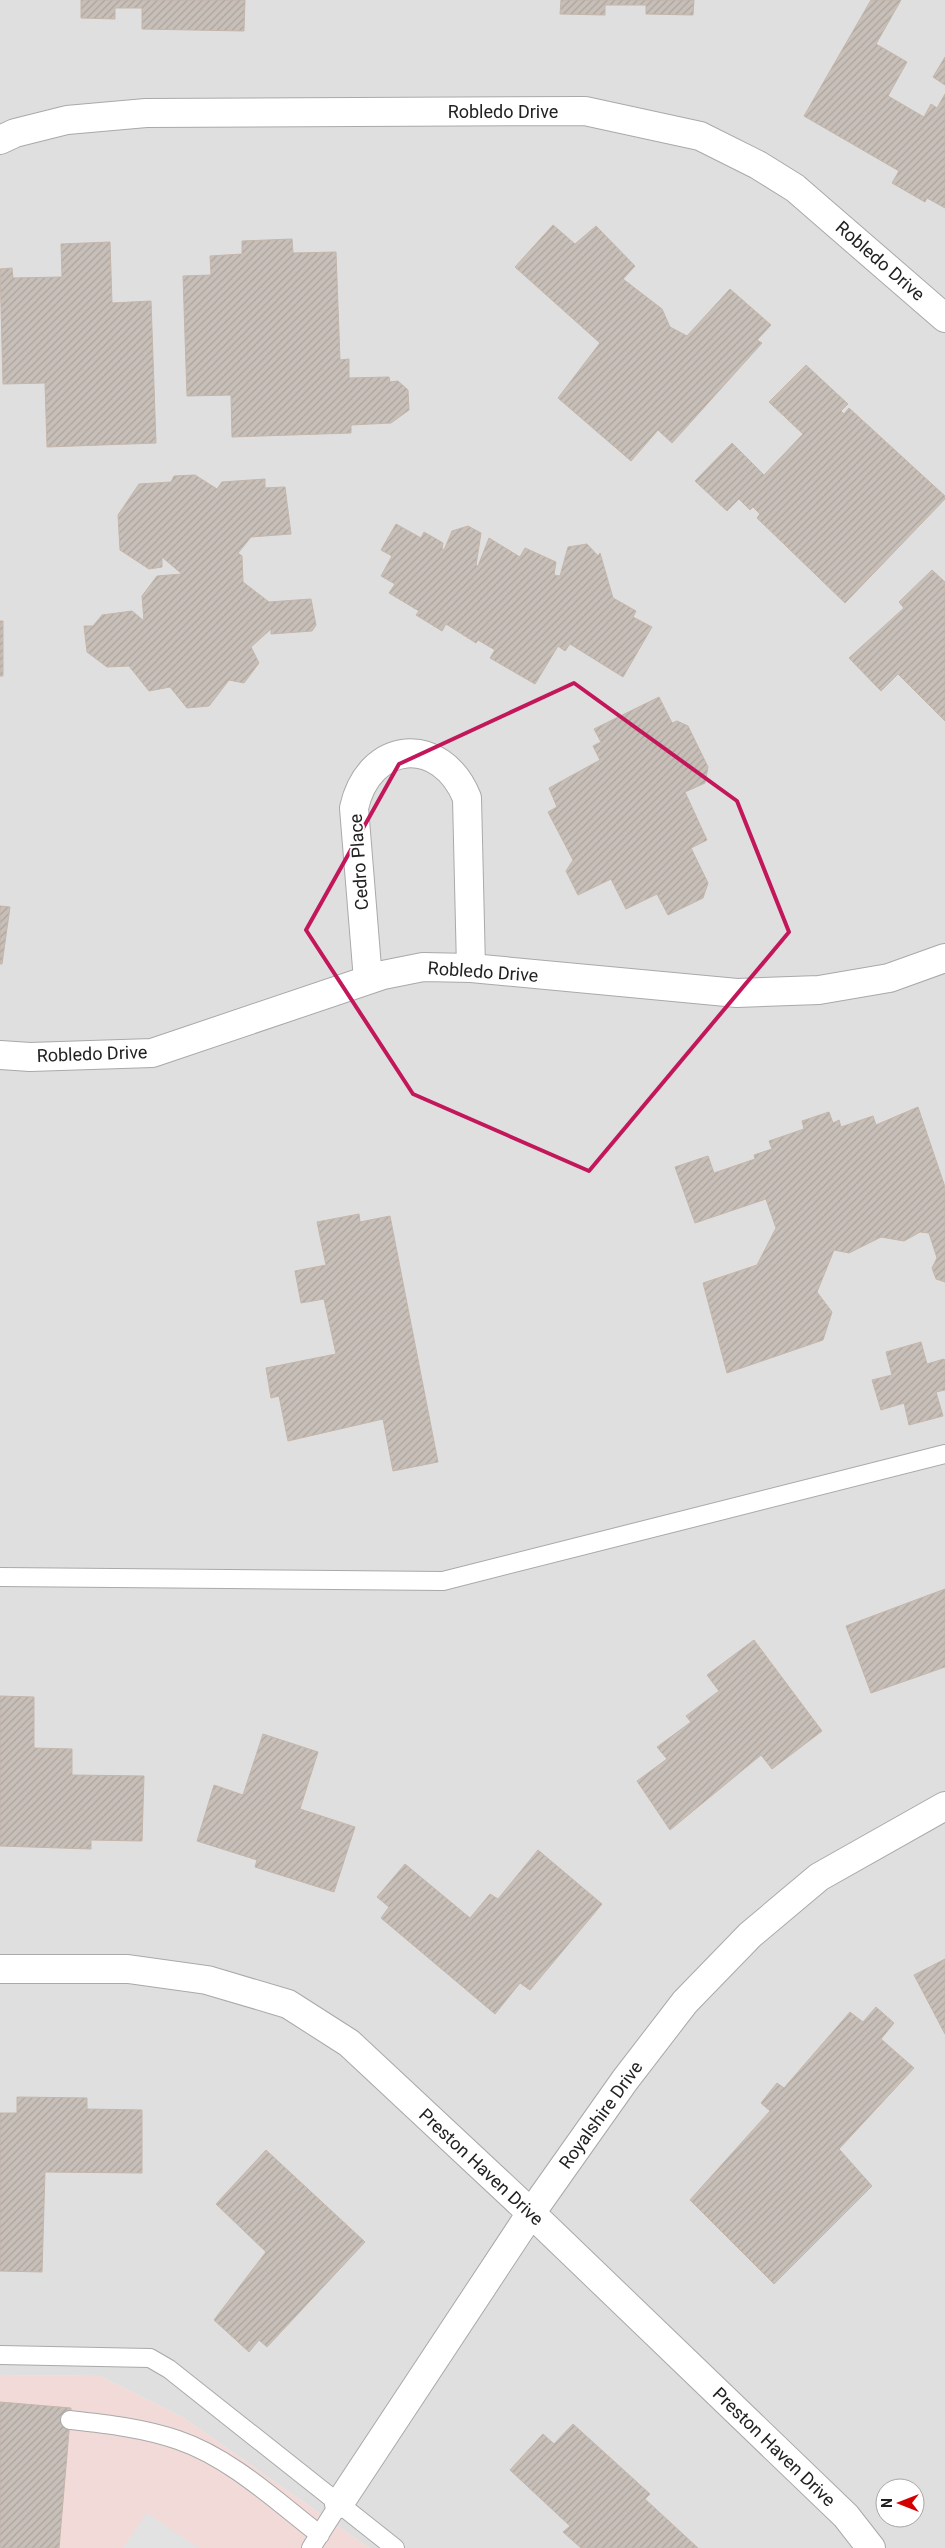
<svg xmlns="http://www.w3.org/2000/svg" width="945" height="2548" font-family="Roboto,sans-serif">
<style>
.residential{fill:#e0dfdf;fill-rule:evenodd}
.commercial{fill:#f2dad9}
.parking{fill:#e2e2e2}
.building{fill:url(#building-hatch);stroke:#c4b6ab}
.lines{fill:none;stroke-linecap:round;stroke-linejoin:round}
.service-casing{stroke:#a9a9a9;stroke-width:20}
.minor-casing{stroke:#a9a9a9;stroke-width:30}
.service{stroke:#fff;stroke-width:18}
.minor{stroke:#fff;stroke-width:28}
.marked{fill:none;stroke:#c2185b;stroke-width:4;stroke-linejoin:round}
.labels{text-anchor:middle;stroke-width:4;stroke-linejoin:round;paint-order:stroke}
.street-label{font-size:18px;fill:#222;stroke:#fff}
</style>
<defs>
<pattern id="building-hatch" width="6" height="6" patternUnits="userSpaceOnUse" patternTransform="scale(1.25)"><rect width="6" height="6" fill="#c7bfb8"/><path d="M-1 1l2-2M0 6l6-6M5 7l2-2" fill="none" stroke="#aba49e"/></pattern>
</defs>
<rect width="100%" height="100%" fill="#f2efe9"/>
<path class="residential" d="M 0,0 L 945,0 L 945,2548 L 369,2548 L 184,2418 L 100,2376 L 0,2375 ZM 885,2488 L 915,2488 L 915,2518 L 885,2518 Z"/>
<path class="commercial" d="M 0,2375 L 100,2376 L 184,2418 L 369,2548 L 0,2548 Z"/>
<path class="parking" d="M 147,2513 L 199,2548 L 123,2548 Z"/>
<path class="building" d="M 81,0 L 245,0 L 244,31 L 142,29 L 142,8 L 115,8 L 115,19 L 81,18 Z
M 561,0 L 694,0 L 693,15 L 646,14 L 646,5 L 605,5 L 605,15 L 560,14 Z
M 871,0 L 901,0 L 876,44 L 907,62 L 888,96 L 924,117 L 931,104 L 937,108 L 945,94 L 945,208 L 927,198 L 925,202 L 892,183 L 899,171 L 804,116 Z
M 945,57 L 945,85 L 933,77 Z
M 553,225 L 575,244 L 596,226 L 635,266 L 623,279 L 662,309 L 670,327 L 687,336 L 730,289 L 771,325 L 757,340 L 762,343 L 672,443 L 658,430 L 631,461 L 558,398 L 600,343 L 515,267 Z
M 292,239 L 293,253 L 336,252 L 340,360 L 349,359 L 349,378 L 389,377 L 390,382 L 398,381 L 408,390 L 409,410 L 391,423 L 351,425 L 351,433 L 232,437 L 231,395 L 187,396 L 183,276 L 211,275 L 210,256 L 242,254 L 242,241 Z
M 110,242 L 112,303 L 151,301 L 156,443 L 47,447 L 45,383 L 3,384 L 0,269 L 12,268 L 13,278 L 62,277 L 61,244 Z
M 806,365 L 848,404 L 841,411 L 844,414 L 849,408 L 945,496 L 945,499 L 845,603 L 757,518 L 760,514 L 753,507 L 750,510 L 739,499 L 727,511 L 695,481 L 732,443 L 764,475 L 803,434 L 769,402 Z
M 195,475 L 217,489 L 222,482 L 265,479 L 265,488 L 285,487 L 291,534 L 251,537 L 238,553 L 242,556 L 243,582 L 269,602 L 311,599 L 316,625 L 312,631 L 271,634 L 271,629 L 251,647 L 259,663 L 244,683 L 229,680 L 209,706 L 187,708 L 170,687 L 149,691 L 129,666 L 107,667 L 87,652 L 84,626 L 93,626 L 102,615 L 132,611 L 144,621 L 142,596 L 157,576 L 182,574 L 162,557 L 162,567 L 149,569 L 120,550 L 118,515 L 139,484 L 171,482 L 174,476 Z
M 396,524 L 421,538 L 424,532 L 443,543 L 442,549 L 444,550 L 452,531 L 468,526 L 481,533 L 476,565 L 478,566 L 489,538 L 520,557 L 525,548 L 556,562 L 554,575 L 560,576 L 568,547 L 587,544 L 598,556 L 600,553 L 613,598 L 636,611 L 633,617 L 652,627 L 623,677 L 570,644 L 565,651 L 558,646 L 535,684 L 490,658 L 495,650 L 478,640 L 476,643 L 446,624 L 442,631 L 416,615 L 419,611 L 389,593 L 395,584 L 381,576 L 392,556 L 381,550 Z
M 932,570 L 945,582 L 945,721 L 898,674 L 881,691 L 849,658 L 904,608 L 899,602 Z
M 0,621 L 3,621 L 3,676 L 0,676 Z
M 659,697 L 672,723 L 677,721 L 688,726 L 708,767 L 705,783 L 685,792 L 707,840 L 691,848 L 708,883 L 703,898 L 668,915 L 657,894 L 626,909 L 611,879 L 578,895 L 566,871 L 573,860 L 548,812 L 557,807 L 549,788 L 600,760 L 593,746 L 601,742 L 594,729 Z
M 0,906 L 10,907 L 2,964 L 0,964 Z
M 918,1107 L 945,1187 L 945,1282 L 936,1279 L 932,1268 L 937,1258 L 929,1233 L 920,1232 L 904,1241 L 881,1237 L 849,1253 L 834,1250 L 817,1292 L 832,1312 L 823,1340 L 727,1373 L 703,1283 L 757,1265 L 776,1228 L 766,1199 L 695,1223 L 675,1167 L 708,1156 L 714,1173 L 755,1159 L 754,1155 L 772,1149 L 769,1141 L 804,1129 L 802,1121 L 829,1112 L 833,1123 L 839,1120 L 841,1127 L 873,1116 L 876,1125 Z
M 359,1214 L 360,1222 L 390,1216 L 438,1462 L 393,1471 L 383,1419 L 288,1441 L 279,1396 L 271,1398 L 266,1368 L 336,1354 L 324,1299 L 301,1303 L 295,1271 L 326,1265 L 317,1222 Z
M 921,1342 L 927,1364 L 944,1359 L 945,1361 L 945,1390 L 936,1392 L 943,1416 L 909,1425 L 904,1403 L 881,1410 L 872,1380 L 892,1375 L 886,1352 Z
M 945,1589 L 945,1667 L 871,1693 L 846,1626 Z
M 754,1640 L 822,1731 L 772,1769 L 761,1755 L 670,1830 L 637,1781 L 667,1759 L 657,1747 L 691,1722 L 686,1716 L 719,1691 L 707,1675 Z
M 0,1696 L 34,1697 L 34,1748 L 72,1749 L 72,1775 L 144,1776 L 142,1841 L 91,1840 L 91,1849 L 0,1846 Z
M 263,1734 L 318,1752 L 300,1809 L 355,1827 L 334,1892 L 255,1867 L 257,1860 L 197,1841 L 214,1785 L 243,1795 Z
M 538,1850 L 602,1904 L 530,1990 L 520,1983 L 495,2014 L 381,1918 L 389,1907 L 377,1897 L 405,1864 L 470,1918 L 490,1894 L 498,1899 Z
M 945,1959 L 945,2034 L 914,1975 Z
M 876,2007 L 894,2023 L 881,2039 L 914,2068 L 839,2149 L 872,2186 L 774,2284 L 690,2200 L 770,2111 L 761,2103 L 777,2083 L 784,2088 L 850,2012 L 863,2022 Z
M 17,2097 L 87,2098 L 87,2109 L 142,2110 L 142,2173 L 45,2172 L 42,2272 L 0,2271 L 0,2113 L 17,2113 Z
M 266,2150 L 365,2242 L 267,2347 L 259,2340 L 249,2352 L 214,2320 L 266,2252 L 216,2204 Z
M 0,2402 L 71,2408 L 59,2548 L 0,2548 Z
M 573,2424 L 650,2494 L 645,2499 L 698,2548 L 581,2548 L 563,2532 L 570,2526 L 510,2470 L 543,2434 L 554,2444 Z"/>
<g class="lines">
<defs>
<path id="service" d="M 0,1577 L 443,1581 L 945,1454
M 0,2355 L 150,2358 L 169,2369 L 395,2548
M 70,2420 C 106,2424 143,2428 178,2440 C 231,2458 276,2501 320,2535
M 311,2548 L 339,2504"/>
<path id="minor" d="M 0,140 L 15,133 L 67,120 L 146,113 L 585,111 L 700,136 L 758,165 L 795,188 L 945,318
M 368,980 L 354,808 C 369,740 441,734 467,798 L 471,968
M 0,1055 L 30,1057 L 152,1053 L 383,975 L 423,967 L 471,968 L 737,993 L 819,990 L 889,978 L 945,958
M 0,1969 L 128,1969 L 207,1980 L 288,2004 L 349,2043 L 531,2213 L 846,2516 L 871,2548
M 339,2504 L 531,2213 L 625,2080 L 685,2002 L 750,1935 L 819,1877 L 945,1806"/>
</defs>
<use href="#service" class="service-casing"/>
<use href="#minor" class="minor-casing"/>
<use href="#service" class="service"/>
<use href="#minor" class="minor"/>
</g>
<path class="marked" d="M 574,683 L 737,801 L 789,932 L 589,1171 L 413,1094 L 306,930 L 399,764 Z"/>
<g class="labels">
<g class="street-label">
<text x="503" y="118">Robledo Drive</text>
<text transform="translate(880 261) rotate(41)" y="6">Robledo Drive</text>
<text transform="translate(359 862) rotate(-94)" y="6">Cedro Place</text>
<text transform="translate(483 972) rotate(4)" y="6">Robledo Drive</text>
<text transform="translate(92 1054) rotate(-2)" y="6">Robledo Drive</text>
<text transform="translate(601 2115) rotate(-54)" y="6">Royalshire Drive</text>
<text transform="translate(481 2167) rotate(43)" y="6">Preston Haven Drive</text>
<text transform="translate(774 2447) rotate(44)" y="6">Preston Haven Drive</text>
</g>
</g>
<g transform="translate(900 2503) rotate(270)"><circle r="24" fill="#ffffff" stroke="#a7a7a7"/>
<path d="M0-4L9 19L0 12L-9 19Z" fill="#d40000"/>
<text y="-8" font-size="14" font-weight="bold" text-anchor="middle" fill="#222222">N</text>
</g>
</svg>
